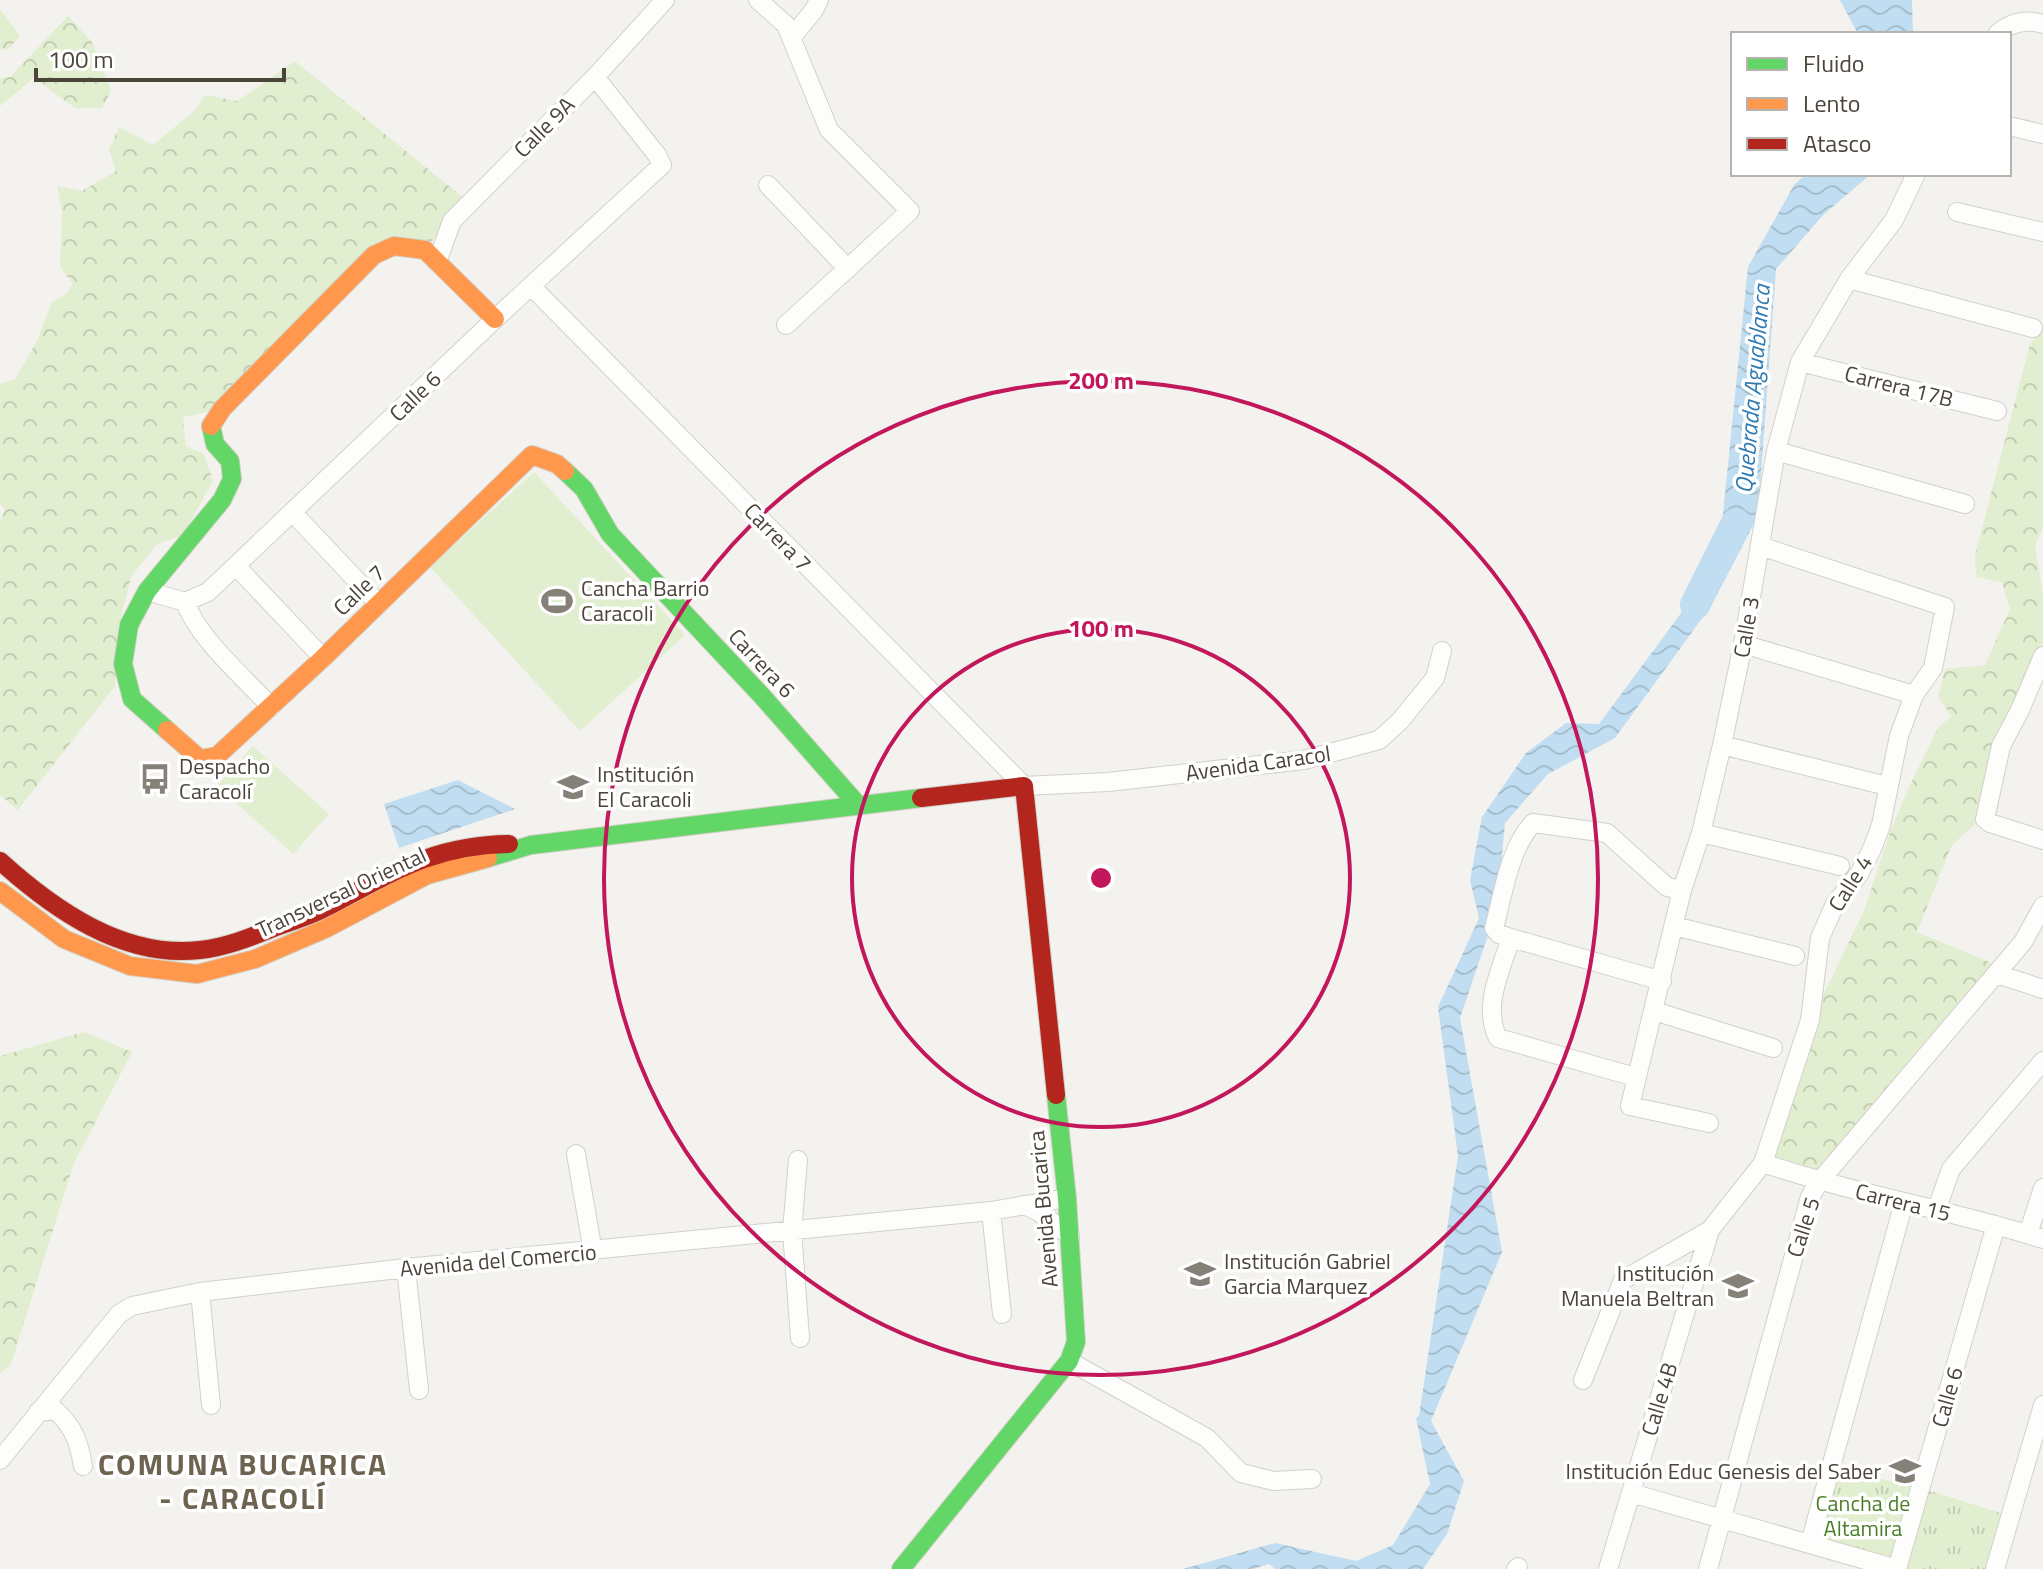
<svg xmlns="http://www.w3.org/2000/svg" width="2043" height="1569" font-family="'Titillium Web',sans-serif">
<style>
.green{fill:#e1eecf}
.forest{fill:url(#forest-crowns)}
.park{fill:url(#park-tufts)}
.water{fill:url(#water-waves)}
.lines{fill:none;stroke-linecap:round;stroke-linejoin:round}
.river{stroke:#c0ddf1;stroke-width:30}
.street-casing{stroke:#d2d0cb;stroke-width:20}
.fast-casing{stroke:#d3cfc5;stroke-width:20}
.slow-casing{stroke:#d3cfc5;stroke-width:20}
.jam-casing{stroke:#d3cfc5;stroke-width:20}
.street{stroke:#fdfdfc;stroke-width:18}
.fast{stroke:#63d668;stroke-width:18}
.slow{stroke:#ff974d;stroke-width:18}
.jam{stroke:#b3261e;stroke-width:18}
.ring{fill:none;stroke:#c2185b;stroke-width:4}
.labels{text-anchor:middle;stroke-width:7;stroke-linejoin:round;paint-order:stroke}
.street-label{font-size:22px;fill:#4b4439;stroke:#fff}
.poi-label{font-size:22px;fill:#4b4439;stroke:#fff;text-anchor:start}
.park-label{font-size:22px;fill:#4a7f2a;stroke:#fff}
.water-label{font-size:24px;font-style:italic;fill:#2e7ab2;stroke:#fff}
.district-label{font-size:30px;font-weight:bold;letter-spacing:2px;fill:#6e6250;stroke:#fff}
.centre{fill:#c2185b;stroke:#fff;stroke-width:4}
.ring-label{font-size:24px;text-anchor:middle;font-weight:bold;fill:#c2185b;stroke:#fff;stroke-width:7;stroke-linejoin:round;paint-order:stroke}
</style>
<defs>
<pattern id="forest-crowns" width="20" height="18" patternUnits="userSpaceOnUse" patternTransform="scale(2)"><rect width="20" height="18" fill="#e1eecf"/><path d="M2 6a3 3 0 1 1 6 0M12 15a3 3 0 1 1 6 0" fill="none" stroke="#c3cdb2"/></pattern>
<pattern id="park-tufts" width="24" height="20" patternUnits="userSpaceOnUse" patternTransform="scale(2)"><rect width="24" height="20" fill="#e1eecf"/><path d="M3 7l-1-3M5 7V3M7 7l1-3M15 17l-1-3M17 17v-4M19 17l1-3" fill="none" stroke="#c3cdb2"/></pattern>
<pattern id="water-waves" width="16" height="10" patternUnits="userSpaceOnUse" patternTransform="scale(2)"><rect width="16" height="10" fill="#c0ddf1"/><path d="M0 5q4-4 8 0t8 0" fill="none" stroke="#a6bfcf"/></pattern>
</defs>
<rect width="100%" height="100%" fill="#f4f2ee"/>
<path class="green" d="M 534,472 L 685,635 L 580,731 L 430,567 Z
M 253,746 L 329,814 L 293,854 L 217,786 Z"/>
<path class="forest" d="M 0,9 L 20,36 L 8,50 L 0,49 Z
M 68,16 L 92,42 L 111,91 L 102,108 L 75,108 L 34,78 L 0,106 L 0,78 L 10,77 Z
M 295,61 L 465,199 L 425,250 L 394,246 L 222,409 L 183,417 L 186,446 L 204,454 L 213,481 L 182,536 L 157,544 L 131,577 L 118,629 L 115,686 L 18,810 L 0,795 L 0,520 L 5,510 L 0,504 L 0,384 L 15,379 L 36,343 L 52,302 L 64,296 L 73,284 L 60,267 L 62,211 L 57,186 L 82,191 L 116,171 L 109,150 L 119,127 L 153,145 L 194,111 L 205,95 L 238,101 Z
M 2043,325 L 2043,527 L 2035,546 L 2043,595 L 2043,652 L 1980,820 L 1952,845 L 1917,932 L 1994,964 L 1819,1177 L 1764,1163 L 1811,1020 L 1864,911 L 1891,829 L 1911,783 L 1938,728 L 1951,716 L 1938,696 L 1945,669 L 1985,665 L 2010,609 L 2002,582 L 1976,577 L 1975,555 L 2030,344 Z
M 84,1032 L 132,1052 L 74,1163 L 11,1364 L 0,1373 L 0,1056 Z"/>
<path class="park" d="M 1831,1467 L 1921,1488 L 2010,1516 L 1995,1569 L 1897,1569 L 1810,1543 Z"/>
<path class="water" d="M 1840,0 L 1912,0 L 1913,34 L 1858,34 Z
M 1806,174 L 1871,174 L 1824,214 L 1776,269 L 1758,516 L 1711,606 L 1615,738 L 1548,774 L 1505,823 L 1497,909 L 1460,1018 L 1502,1252 L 1431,1421 L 1464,1481 L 1447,1534 L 1423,1569 L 1275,1569 L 1269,1564 L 1253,1569 L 1183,1569 L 1275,1543 L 1356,1561 L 1393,1545 L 1430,1484 L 1416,1418 L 1419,1416 L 1458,1156 L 1438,1007 L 1479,918 L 1470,880 L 1482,817 L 1526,753 L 1566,723 L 1599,724 L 1718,563 L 1748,267 L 1794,185 Z
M 458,780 L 515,809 L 399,848 L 384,804 Z"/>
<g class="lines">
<path class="river" d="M 1695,605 L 1736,523"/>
<defs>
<path id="street" d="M 758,0 L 786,25 L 829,130 L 910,211 L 786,325
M 1997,34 C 2011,22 2027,19 2043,24
M 792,37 L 814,10 L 819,0
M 2009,126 L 2043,134
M 768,185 L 848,269
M 1957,212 L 2043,232
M 437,262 L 452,221 L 595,77 L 665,0
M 1849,279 L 2033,328
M 532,287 L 1024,786 L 1108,782 L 1304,760 L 1379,740 L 1400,721 L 1435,678 L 1442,651
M 1800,362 L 1997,411
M 1776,451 L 1965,504
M 293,513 L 379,604
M 237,567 L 323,658
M 147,591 L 185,602 L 208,592 L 495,319 L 662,165 L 657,155 L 595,77
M 185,602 C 200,641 243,676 271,707
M 1743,644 L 1914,695
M 2043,656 L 2020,710 L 2001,746 L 1985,819 L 1990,823 L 2043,840
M 1722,745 L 1887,786
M 1701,833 L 1840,866
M 1674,926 L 1795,956
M 1511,938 C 1501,969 1482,1007 1498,1038 L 1635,1077
M 1997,974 L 2043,989
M 1662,981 L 1511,938 L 1499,934 L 1494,928 C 1503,895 1509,849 1533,823 L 1607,833 L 1667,887 L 1682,890
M 1654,1011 L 1773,1048
M 1709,1123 L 1630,1106 L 1682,890 L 1701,833 L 1722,745 L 1743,644 L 1776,451 L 1800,362 L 1849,279 L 1894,220 L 1916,174
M 576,1154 L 593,1252
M 798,1160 L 792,1231 L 800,1338
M 1763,1163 C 1855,1194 1951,1210 2043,1239
M 1024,1205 L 1039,1212 L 1070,1236
M 991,1211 L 1002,1314
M 1936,1211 L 1951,1169 L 2043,1061
M 2028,1234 L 2043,1188
M 406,1268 L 419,1390
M 200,1292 L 211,1405
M 1069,1361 L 1207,1438 L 1241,1473 L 1274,1481 L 1312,1479
M 1583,1380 L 1623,1280 L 1710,1230 L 1763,1163 L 1810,1020 L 1820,938 L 1835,904 L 1859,874 L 1872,849 L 1881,825 L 1899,736 L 1914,695 L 1933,668 L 1945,607 L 1760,546
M 38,1412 L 55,1410 C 74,1427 79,1442 83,1466
M 0,1460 L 119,1314 L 132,1306 L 200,1292 L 406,1268 L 991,1211 L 1067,1198
M 1631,1493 L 1897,1569
M 1810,1543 L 1904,1202
M 1516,1569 L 1518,1567
M 1608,1569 L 1710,1230
M 1708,1569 L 1810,1197 L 1819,1182 L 2023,942 L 2043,906
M 1897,1569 L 1996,1225
M 1995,1569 L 2043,1405"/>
<path id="fast" d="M 565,471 L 584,489 L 610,534 L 762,696 L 858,805
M 167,730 L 132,699 L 123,664 L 129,625 L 147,591 L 222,500 L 232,479 L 230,461 L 215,444 L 211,426
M 488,858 L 531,845 L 921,798
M 901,1569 L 1069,1361 L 1076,1342 L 1067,1198 L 1056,1095"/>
<path id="slow" d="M 211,426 L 222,409 L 374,255 L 394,246 L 425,250 L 495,319
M 167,730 L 200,759 L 217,756 L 323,658 L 532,455 L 557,464 L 565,471
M 0,891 L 64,939 L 130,966 L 197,974 L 255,959 L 327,928 L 427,875 L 488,858"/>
<path id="jam" d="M 921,798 L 1024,786 L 1056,1095
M 0,861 C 54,910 124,959 200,950 C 227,947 251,937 276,927 C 293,921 311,916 327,907 C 392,873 433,845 509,844"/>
</defs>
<use href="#street" class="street-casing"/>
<use href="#fast" class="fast-casing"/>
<use href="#slow" class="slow-casing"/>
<use href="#jam" class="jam-casing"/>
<use href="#street" class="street"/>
<use href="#fast" class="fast"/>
<use href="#slow" class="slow"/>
<use href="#jam" class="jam"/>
</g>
<g class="ring">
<circle cx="1101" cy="878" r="249"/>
<circle cx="1101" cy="878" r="497"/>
</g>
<defs>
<symbol id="stadium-bare" viewBox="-9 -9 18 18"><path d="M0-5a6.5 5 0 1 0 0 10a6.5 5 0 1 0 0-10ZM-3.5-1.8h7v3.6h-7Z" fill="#868178" stroke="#fff" stroke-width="2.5" paint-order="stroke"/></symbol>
<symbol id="bus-bare" viewBox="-9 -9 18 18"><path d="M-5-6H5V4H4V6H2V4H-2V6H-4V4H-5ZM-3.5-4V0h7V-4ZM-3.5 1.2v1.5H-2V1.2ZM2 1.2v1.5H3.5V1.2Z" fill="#868178" stroke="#fff" stroke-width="2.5" paint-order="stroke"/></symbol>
<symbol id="school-bare" viewBox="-9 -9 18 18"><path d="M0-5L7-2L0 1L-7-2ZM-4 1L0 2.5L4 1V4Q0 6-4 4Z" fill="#868178" stroke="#fff" stroke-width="2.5" paint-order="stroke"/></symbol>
</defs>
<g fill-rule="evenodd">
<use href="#stadium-bare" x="535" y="579" width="44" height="44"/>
<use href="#bus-bare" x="133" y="757" width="44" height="44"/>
<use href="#school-bare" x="551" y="765" width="44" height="44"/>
<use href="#school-bare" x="1178" y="1252" width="44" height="44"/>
<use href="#school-bare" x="1716" y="1264" width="44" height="44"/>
<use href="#school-bare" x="1883" y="1449" width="44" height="44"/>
</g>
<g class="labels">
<g class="street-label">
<text transform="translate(544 127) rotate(-45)" y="8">Calle 9A</text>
<text transform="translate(1899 386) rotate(14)" y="8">Carrera 17B</text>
<text transform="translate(415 396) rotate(-44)" y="8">Calle 6</text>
<text transform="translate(778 537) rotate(46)" y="8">Carrera 7</text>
<text transform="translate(359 590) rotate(-44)" y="8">Calle 7</text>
<text transform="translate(1746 627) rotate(-80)" y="8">Calle 3</text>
<text transform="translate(762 663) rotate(47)" y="8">Carrera 6</text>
<text transform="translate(1258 763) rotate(-8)" y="8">Avenida Caracol</text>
<text transform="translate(1850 883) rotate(-58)" y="8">Calle 4</text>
<text transform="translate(341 892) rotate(-25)" y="8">Transversal Oriental</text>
<text transform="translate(1903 1202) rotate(14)" y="8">Carrera 15</text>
<text transform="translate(1043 1209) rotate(-95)" y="8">Avenida Bucarica</text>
<text transform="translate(1803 1227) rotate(-72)" y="8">Calle 5</text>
<text transform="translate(498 1260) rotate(-5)" y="8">Avenida del Comercio</text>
<text transform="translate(1947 1397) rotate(-74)" y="8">Calle 6</text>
<text transform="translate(1659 1399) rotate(-73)" y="8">Calle 4B</text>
</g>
<g class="poi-label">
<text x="581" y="596">Cancha Barrio<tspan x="581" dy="25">Caracoli</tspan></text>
<text x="179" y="774">Despacho<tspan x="179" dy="25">Caracolí</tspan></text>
<text x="597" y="782">Institución<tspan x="597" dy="25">El Caracoli</tspan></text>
<text x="1224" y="1269">Institución Gabriel<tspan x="1224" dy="25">Garcia Marquez</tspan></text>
<text x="1714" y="1281" text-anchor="end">Institución<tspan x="1714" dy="25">Manuela Beltran</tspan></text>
<text x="1881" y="1479" text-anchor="end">Institución Educ Genesis del Saber</text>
</g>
<g class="park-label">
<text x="1863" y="1511">Cancha de<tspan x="1863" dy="25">Altamira</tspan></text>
</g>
<g class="water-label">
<text transform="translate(1753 389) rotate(-85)" y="8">Quebrada Aguablanca</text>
</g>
<g class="district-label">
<text x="243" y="1475">COMUNA BUCARICA<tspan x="243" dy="34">- CARACOLÍ</tspan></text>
</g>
</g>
<circle cx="1101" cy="878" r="12" class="centre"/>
<g class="ring-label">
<text x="1101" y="389">200 m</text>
<text x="1101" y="637">100 m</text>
</g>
<rect x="1731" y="32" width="280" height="144" fill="#ffffff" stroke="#b7b4b0" stroke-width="2"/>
<rect x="1747" y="58" width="40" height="12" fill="#63d668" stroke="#b7b4b0" stroke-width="2"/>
<text x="1803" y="72" font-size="24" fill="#4b4439">Fluido</text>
<rect x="1747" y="98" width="40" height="12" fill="#ff974d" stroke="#b7b4b0" stroke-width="2"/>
<text x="1803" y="112" font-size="24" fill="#4b4439">Lento</text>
<rect x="1747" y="138" width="40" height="12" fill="#b3261e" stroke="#b7b4b0" stroke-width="2"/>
<text x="1803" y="152" font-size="24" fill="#4b4439">Atasco</text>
<path d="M36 68v12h248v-12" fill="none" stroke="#4b4439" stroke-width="4"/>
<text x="48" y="68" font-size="24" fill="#4b4439" stroke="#ffffff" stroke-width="6" paint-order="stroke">100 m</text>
</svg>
